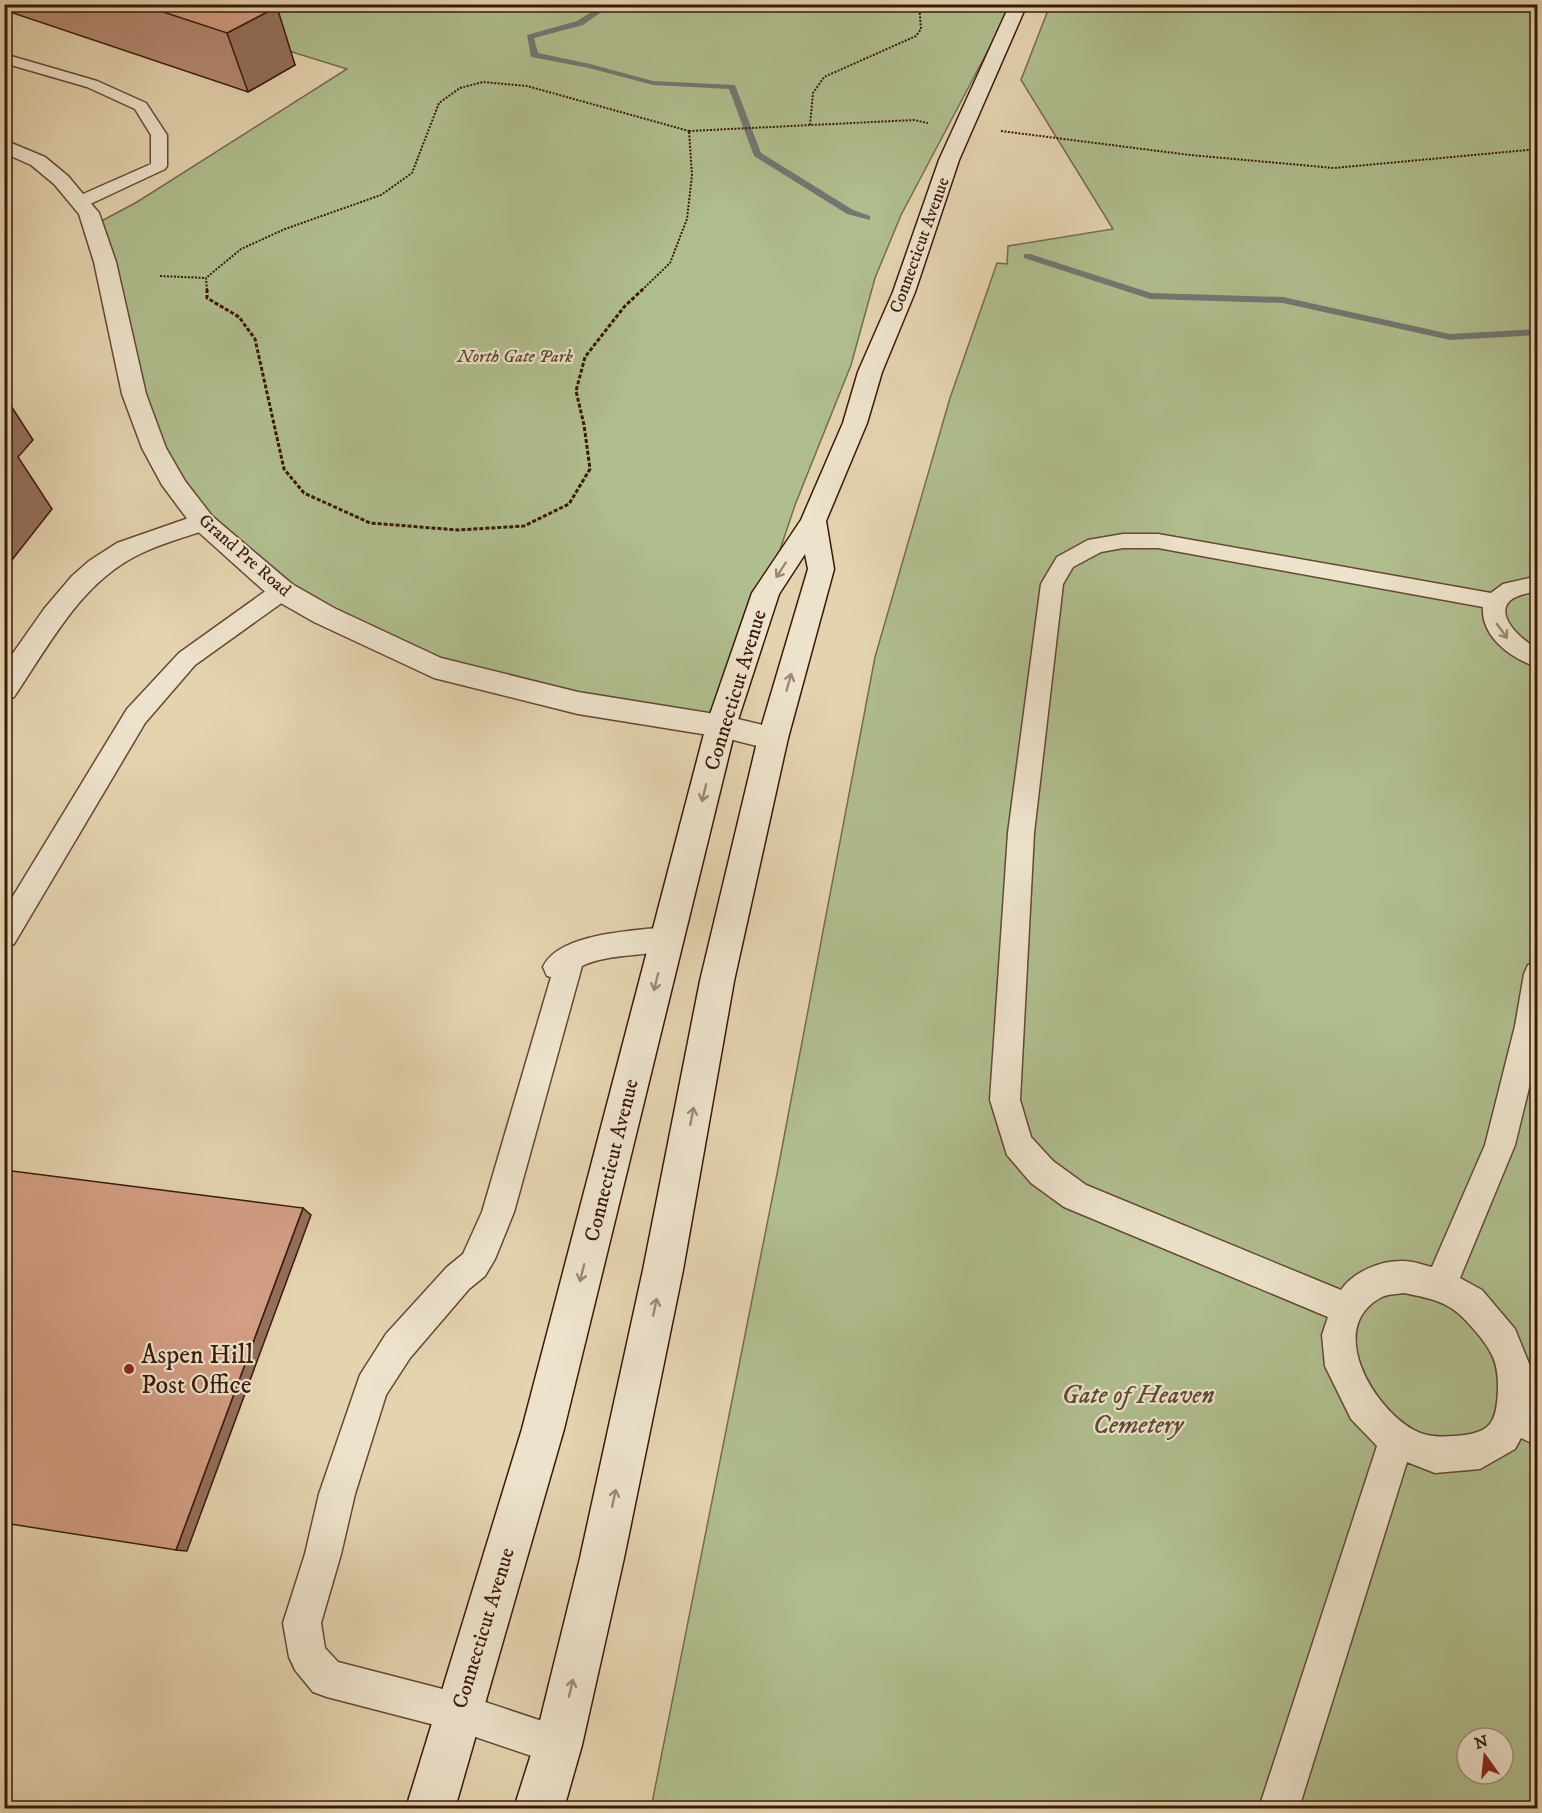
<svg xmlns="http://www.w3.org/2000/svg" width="1542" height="1813" font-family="'IM FELL DW Pica',serif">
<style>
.green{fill:#b0bd8d;stroke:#756b4c;stroke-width:1.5;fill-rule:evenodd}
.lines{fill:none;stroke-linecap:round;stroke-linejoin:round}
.stream{fill:#747672;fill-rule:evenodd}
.service-casing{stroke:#644833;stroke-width:3}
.minor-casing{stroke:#644833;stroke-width:3}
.tertiary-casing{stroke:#644833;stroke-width:3}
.secondary-casing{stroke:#3a190a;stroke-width:3}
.path-far1{stroke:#3a190a;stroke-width:2;stroke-dasharray:2 1.5;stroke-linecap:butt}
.path{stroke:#3a190a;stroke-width:3;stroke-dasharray:4 2;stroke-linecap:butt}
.service{fill:#ede2cb;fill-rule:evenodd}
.minor{fill:#ede2cb;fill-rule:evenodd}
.tertiary{fill:#ede2cb;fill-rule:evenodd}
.secondary{fill:#ede2cb;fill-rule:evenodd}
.wall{fill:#b58872;stroke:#3a190a;stroke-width:1.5}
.shaded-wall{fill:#946f5c;stroke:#3a190a;stroke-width:1.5}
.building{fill:#d39e84;stroke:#3a190a;stroke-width:1.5}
.oneway{stroke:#9c8874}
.poi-dot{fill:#8f2418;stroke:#ede2cb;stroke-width:2}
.labels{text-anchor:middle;stroke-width:4.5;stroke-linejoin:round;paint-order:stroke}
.far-street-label{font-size:18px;fill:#3a190a;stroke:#ede2cb}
.far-park-label{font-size:18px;font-style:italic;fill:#5d4a31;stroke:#ede2cb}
.street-label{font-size:21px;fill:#3a190a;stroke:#ede2cb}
.near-poi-label{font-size:26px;fill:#3a190a;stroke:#ede2cb;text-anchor:start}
.near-park-label{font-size:26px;font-style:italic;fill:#5d4a31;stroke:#ede2cb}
</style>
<rect width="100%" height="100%" fill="#e4d3af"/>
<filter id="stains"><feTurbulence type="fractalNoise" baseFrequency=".00333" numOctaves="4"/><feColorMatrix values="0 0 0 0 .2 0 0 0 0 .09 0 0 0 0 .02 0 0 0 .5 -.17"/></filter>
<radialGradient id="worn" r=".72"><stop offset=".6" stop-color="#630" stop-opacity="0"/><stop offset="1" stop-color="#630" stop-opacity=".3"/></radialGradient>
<path class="green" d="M 140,5 L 1012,5 L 901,215 L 875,278 L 851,365 L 795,505 L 721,726 L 434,667 L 324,615 L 203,522 L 154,448 L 94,225 L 137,202 L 347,69 Z
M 1050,5 L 1537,5 L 1537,1808 L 651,1808 L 777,1174 L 875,657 L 950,398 L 997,263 L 1007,264 L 1008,246 L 1113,229 L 1021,80 ZM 1467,1738 L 1503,1738 L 1503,1774 L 1467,1774 Z"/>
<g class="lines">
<path class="stream" d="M 604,4 L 613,4 L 583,25 L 534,38 L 538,53 L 590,64 L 653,81 L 735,85 L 761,153 L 853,210 L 870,216 L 870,220 L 847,214 L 754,156 L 729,89 L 653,85 L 589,68 L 531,57 L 527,35 L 577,21 Z
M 1024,254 L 1030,254 L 1151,293 L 1283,297 L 1450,334 L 1538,329 L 1538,335 L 1450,340 L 1283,303 L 1150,299 L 1024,258 Z"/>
<defs>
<path id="service" d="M 4,54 L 97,81 L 146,103 L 167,135 L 167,166 L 165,169 L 86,206 L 74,206 L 72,202 L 74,198 L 151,164 L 151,135 L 135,109 L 87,87 L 4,63 Z
M 1123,534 L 1158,534 L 1491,593 L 1503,584 L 1538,576 L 1538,592 C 1484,596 1506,631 1538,649 L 1538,667 C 1511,659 1481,637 1483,607 L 1158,548 L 1123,548 L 1101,552 L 1073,567 L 1063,584 L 1034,833 L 1020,1100 L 1031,1137 L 1053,1161 L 1086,1185 L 1341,1290 C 1354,1271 1382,1260 1404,1261 C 1413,1261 1423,1265 1432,1267 L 1485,1145 L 1515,1026 L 1524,974 L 1528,965 L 1538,962 L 1538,1051 L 1515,1145 L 1460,1278 L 1482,1290 L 1515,1329 L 1532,1371 L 1531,1406 L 1538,1409 L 1538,1446 L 1521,1438 L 1515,1449 L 1480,1469 L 1435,1473 L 1407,1462 L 1299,1808 L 1259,1808 L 1377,1446 L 1351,1419 L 1325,1366 L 1322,1335 L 1328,1317 L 1064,1207 L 1031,1183 L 1007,1155 L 990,1100 L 1008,833 L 1041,584 L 1057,557 L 1088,540 ZM 1404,1293 C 1423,1297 1444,1300 1459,1314 C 1470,1324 1484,1340 1491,1353 C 1497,1364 1498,1375 1498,1388 C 1497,1423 1491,1434 1454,1436 C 1440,1437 1427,1437 1414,1430 C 1374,1409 1324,1327 1382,1297 C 1388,1294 1397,1294 1404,1293 Z
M 282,583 L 290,585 L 293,591 L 290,597 L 195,665 L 145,723 L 14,944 L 4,948 L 4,911 L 127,709 L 179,653 L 274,585 Z
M 667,927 L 677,931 L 681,939 L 677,947 C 646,958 612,952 582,966 L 514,1212 L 495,1259 L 485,1276 L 469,1289 L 410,1358 L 386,1395 L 355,1494 L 341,1554 L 321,1623 L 325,1648 L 338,1662 L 458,1693 L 572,1731 L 578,1745 L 572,1759 L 558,1765 L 458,1731 L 327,1697 L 313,1692 L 295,1670 L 289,1657 L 283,1623 L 305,1554 L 319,1494 L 360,1375 L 386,1334 L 447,1267 L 463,1254 L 482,1212 L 551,977 L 547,976 L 543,967 C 559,933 632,931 667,927 Z"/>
<path id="minor" d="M 203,513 L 212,516 L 216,522 L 212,528 C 186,537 158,544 134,557 C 79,586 48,647 14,697 L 4,700 L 4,666 L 44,609 L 72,576 L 89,561 L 117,543 Z"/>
<path id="tertiary" d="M 4,140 L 45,157 L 68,176 L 99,213 L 116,262 L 146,394 L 166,448 L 185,481 L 212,516 L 292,584 L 334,608 L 441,658 L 578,692 L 721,715 L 784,730 L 788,738 L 784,746 L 773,750 L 721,737 L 578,714 L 434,678 L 314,622 L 272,598 L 194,528 L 162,485 L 142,448 L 122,394 L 94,262 L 79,214 L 54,184 L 31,165 L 4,153 Z"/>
<path id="secondary" d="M 1010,4 L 1027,4 L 959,160 L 915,292 L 882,372 L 867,423 L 826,521 L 834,569 L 788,738 L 734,981 L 683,1270 L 624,1558 L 582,1745 L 564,1808 L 514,1808 L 534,1745 L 580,1558 L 643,1270 L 700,981 L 758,738 L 808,569 L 805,554 L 779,594 L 736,726 L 564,1429 L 455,1808 L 406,1808 L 522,1429 L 706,726 L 752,593 L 801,520 L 843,423 L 858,372 L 893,292 L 939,160 Z"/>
</defs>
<use href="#service" class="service-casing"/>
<use href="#minor" class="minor-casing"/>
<use href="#tertiary" class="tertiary-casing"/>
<use href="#secondary" class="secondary-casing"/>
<path class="path-far1" d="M 810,125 L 813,93 L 824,77 L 916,36 L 921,29 L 919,4
M 689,131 L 914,120 L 928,123
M 1001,131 L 1190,155 L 1334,168 L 1538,149
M 160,276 L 206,278
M 207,290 L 206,278 L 241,249 L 285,229 L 381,195 L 412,173 L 439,103 L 460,88 L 483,82 L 527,86 L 689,131
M 642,290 L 670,263 L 687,219 L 692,175 L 689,131"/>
<path class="path" d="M 207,289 L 207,298 L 239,317 L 255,339 L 284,469 L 304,493 L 370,523 L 458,530 L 524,526 L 569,504 L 590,469 L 584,425 L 576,391 L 585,357 L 624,307 L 643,289"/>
<use href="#service" class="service"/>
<use href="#minor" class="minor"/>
<use href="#tertiary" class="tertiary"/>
<use href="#secondary" class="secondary"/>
</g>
<path class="wall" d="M 4,4 L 270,4 L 295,65 L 248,92 L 4,10 Z"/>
<path class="shaded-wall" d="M 277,7 L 295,65 L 248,92 L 227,33 Z
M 4,395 L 33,440 L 18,457 L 52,509 L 4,570 Z
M 303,1208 L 311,1215 L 187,1551 L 176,1550 Z"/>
<path class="building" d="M 139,4 L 270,4 L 277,7 L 227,33 Z
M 4,447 L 12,448 L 4,457 Z
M 4,1170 L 303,1208 L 176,1550 L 4,1523 Z"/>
<defs><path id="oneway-shaft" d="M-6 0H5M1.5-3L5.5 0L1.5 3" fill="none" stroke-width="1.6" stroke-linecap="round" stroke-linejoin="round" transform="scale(1.5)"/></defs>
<g class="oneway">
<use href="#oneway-shaft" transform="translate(781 570) rotate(123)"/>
<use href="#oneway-shaft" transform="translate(1502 631) rotate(54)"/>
<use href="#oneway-shaft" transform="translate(789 682) rotate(-74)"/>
<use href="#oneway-shaft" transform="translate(704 793) rotate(104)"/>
<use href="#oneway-shaft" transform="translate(656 982) rotate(104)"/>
<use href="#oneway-shaft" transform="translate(692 1116) rotate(-79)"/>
<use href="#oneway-shaft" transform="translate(582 1273) rotate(104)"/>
<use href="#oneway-shaft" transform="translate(655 1307) rotate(-78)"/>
<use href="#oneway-shaft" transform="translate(614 1498) rotate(-78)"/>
<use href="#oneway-shaft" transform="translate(571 1688) rotate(-77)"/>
</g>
<circle class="poi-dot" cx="129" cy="1369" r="6"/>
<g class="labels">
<g class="far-street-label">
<text transform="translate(919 245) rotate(-70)" y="6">Connecticut Avenue</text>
<text transform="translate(245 555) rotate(41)" y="6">Grand Pre Road</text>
</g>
<g class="far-park-label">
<text x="515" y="362">North Gate Park</text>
</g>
<g class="street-label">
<text transform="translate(735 690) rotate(-73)" y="7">Connecticut Avenue</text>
<text transform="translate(611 1160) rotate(-76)" y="7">Connecticut Avenue</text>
<text transform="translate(483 1628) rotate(-73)" y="7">Connecticut Avenue</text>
</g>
<g class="near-poi-label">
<text x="141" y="1363">Aspen Hill<tspan x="141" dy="30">Post Office</tspan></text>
</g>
<g class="near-park-label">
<text x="1138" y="1403">Gate of Heaven<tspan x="1138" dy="30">Cemetery</tspan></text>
</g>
</g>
<rect width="1542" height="1813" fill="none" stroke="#e4d3af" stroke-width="24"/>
<rect x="6" y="6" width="1530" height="1801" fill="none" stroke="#3a190a" stroke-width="3"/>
<rect x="12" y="12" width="1518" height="1789" fill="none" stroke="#3a190a" stroke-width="1.5"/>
<g transform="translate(1485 1756) rotate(345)"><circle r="28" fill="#ede2cb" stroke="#a5927e" stroke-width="1.5"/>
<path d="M0-4.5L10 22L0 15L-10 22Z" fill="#8f2418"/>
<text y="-9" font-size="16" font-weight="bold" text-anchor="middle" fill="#3a190a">N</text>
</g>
<rect width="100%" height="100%" filter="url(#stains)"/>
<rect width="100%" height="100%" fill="url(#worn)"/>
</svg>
